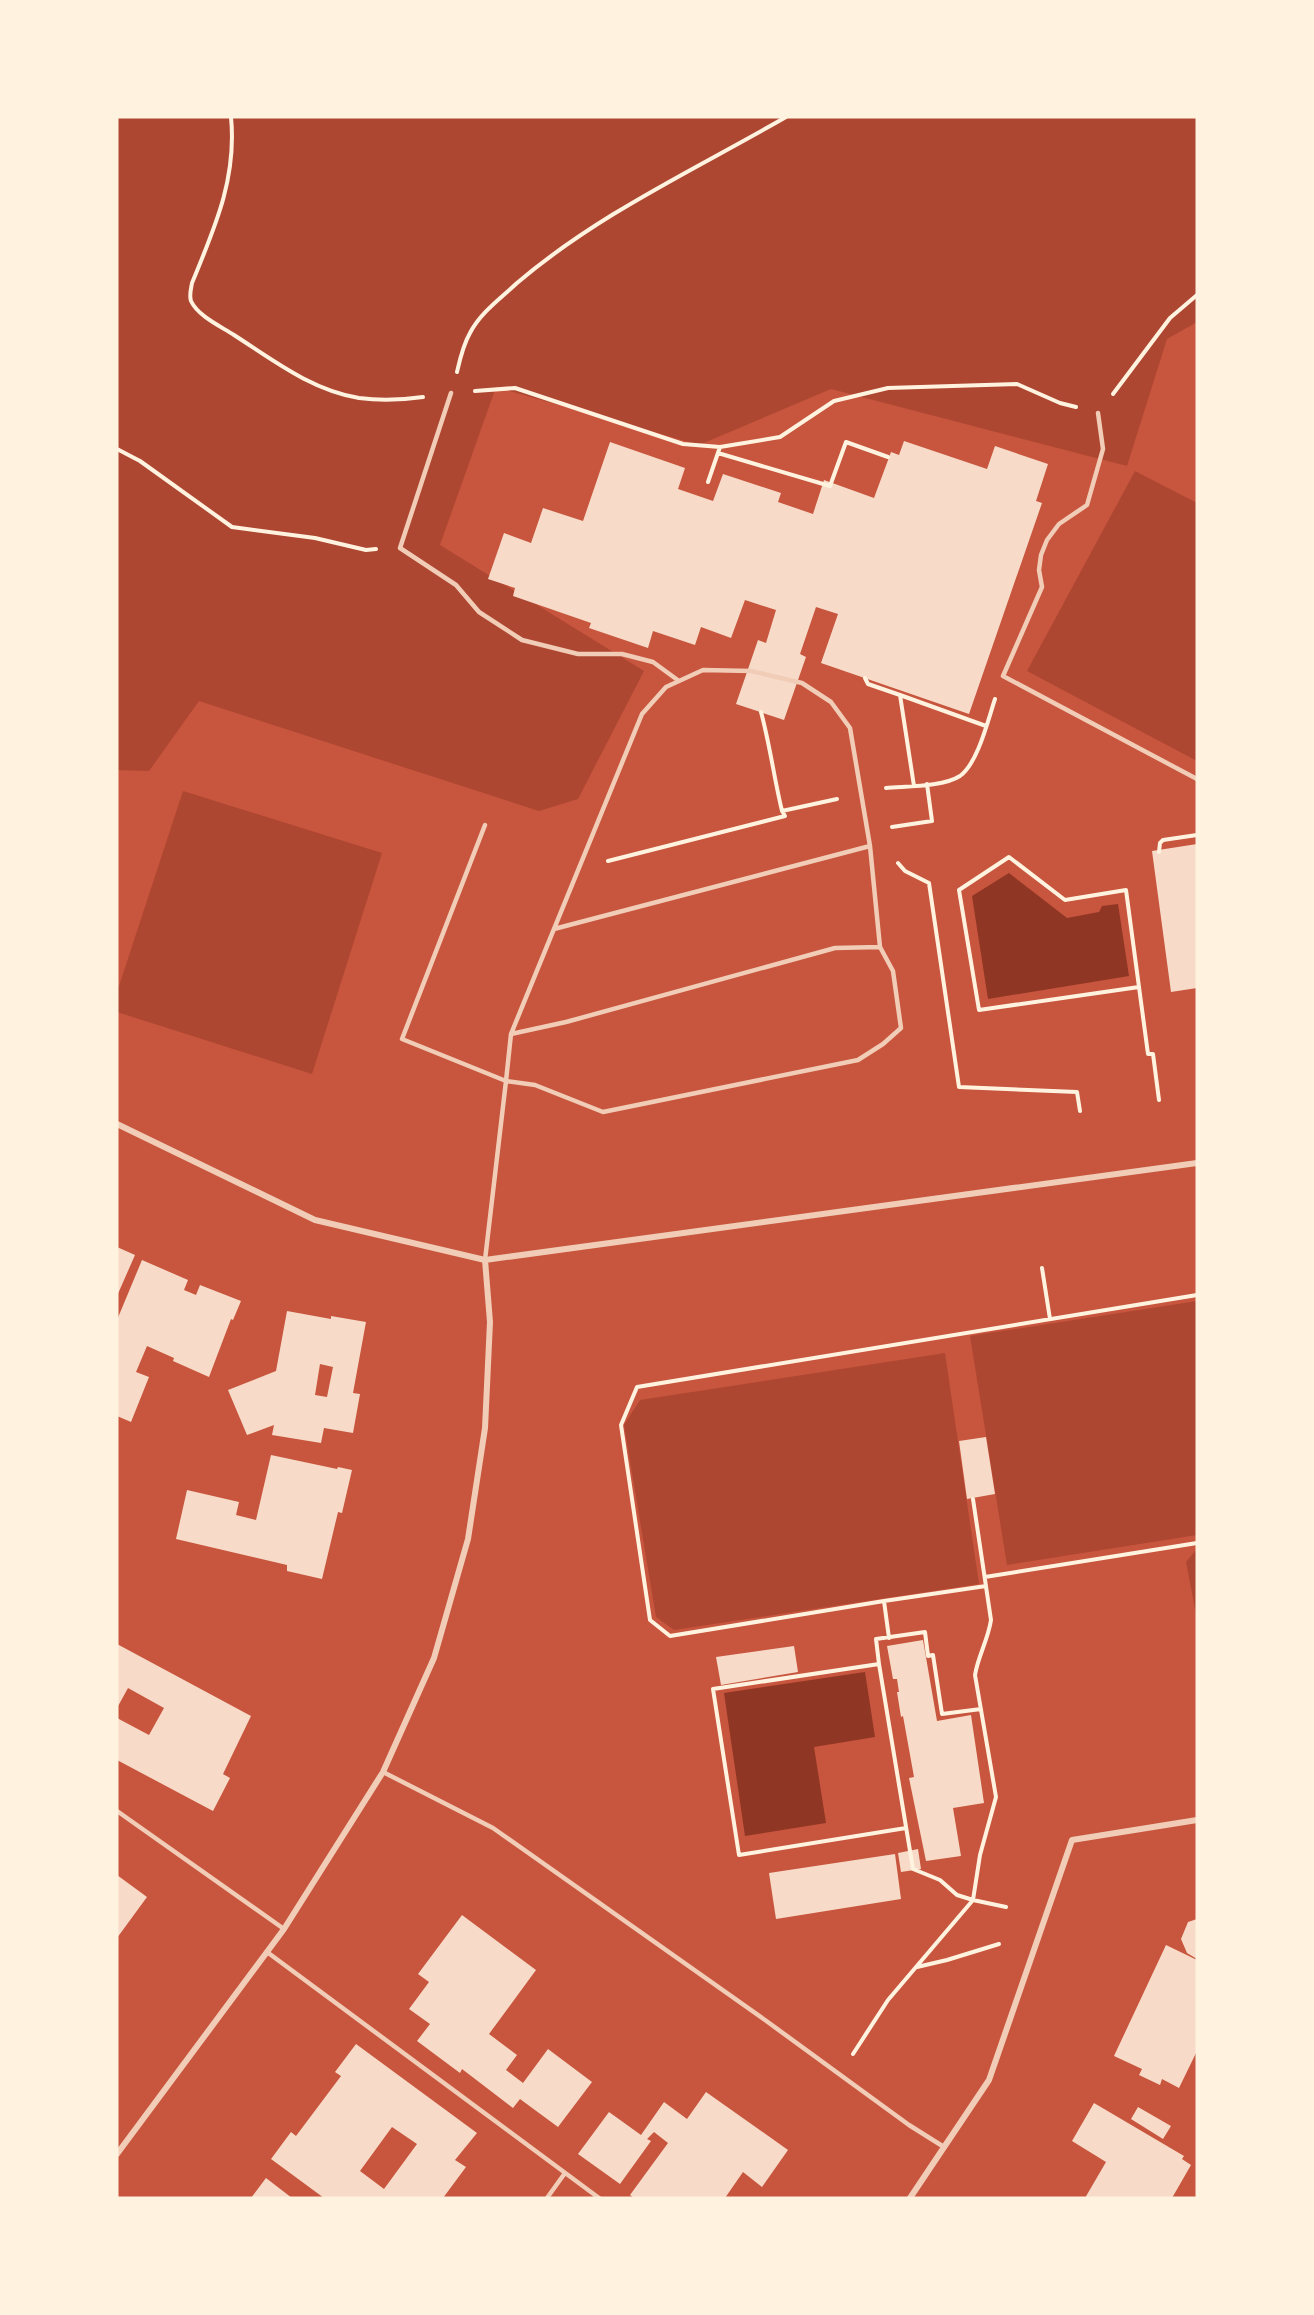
<svg xmlns="http://www.w3.org/2000/svg" width="1314" height="2315" font-family="Manrope,sans-serif">
<style>
.green{fill:#ae4732}
.water{fill:#8f3625}
.building{fill:#f7dbc8;fill-rule:evenodd}
.lines{fill:none;stroke-linecap:round;stroke-linejoin:round}
.path{stroke:#fff3e0;stroke-width:4}
.service{stroke:#f1ccb7;stroke-width:4.5}
.minor{stroke:#f1ccb7;stroke-width:6}
</style>
<rect width="100%" height="100%" fill="#c8553d"/>
<path class="green" d="M 117,117 L 1197,117 L 1197,322 L 1167,339 L 1127,466 L 831,389 L 699,445 L 496,387 L 440,545 L 644,671 L 578,799 L 539,811 L 199,701 L 149,771 L 117,770 Z
M 1135,471 L 1197,503 L 1197,761 L 1027,671 Z
M 183,791 L 382,853 L 312,1074 L 117,1012 L 117,992 Z
M 1197,1301 L 1197,1535 L 1007,1565 L 970,1336 Z
M 945,1353 L 979,1584 L 674,1630 L 656,1617 L 624,1425 L 640,1400 Z
M 1195,1551 L 1197,1551 L 1197,1619 L 1186,1562 Z"/>
<path class="water" d="M 1009,873 L 1067,918 L 1099,912 L 1102,906 L 1118,904 L 1129,976 L 988,999 L 972,896 Z
M 865,1672 L 875,1737 L 814,1747 L 826,1823 L 745,1836 L 724,1693 Z"/>
<path class="building" d="M 904,441 L 987,469 L 995,446 L 1048,464 L 1036,501 L 1042,503 L 969,714 L 821,663 L 838,614 L 816,607 L 800,654 L 806,657 L 784,720 L 736,704 L 758,640 L 766,643 L 776,610 L 745,600 L 731,638 L 701,627 L 695,645 L 653,631 L 648,648 L 589,628 L 591,623 L 513,596 L 515,588 L 488,579 L 504,533 L 531,543 L 543,508 L 583,521 L 610,442 L 685,468 L 678,489 L 713,501 L 723,474 L 781,493 L 778,502 L 813,514 L 824,480 L 874,498 L 891,452 L 899,455 Z
M 1197,844 L 1197,988 L 1171,992 L 1152,851 Z
M 117,1247 L 135,1255 L 117,1296 Z
M 142,1260 L 188,1280 L 184,1290 L 196,1295 L 200,1285 L 241,1301 L 233,1320 L 231,1319 L 209,1377 L 173,1361 L 174,1358 L 147,1346 L 136,1372 L 149,1377 L 131,1422 L 117,1416 L 117,1320 Z
M 287,1311 L 331,1319 L 331,1316 L 366,1322 L 353,1393 L 360,1394 L 353,1433 L 324,1428 L 321,1443 L 272,1435 L 274,1425 L 247,1435 L 228,1390 L 276,1371 ZM 320,1364 L 333,1367 L 327,1397 L 315,1395 Z
M 986,1437 L 995,1494 L 967,1499 L 959,1441 Z
M 271,1455 L 337,1469 L 338,1467 L 352,1470 L 342,1513 L 338,1512 L 322,1579 L 287,1571 L 287,1565 L 176,1539 L 187,1490 L 239,1502 L 236,1515 L 256,1520 Z
M 923,1640 L 937,1721 L 971,1715 L 984,1803 L 953,1808 L 961,1856 L 926,1861 L 909,1778 L 914,1777 L 903,1716 L 901,1717 L 897,1692 L 899,1692 L 897,1679 L 893,1679 L 887,1646 Z
M 117,1644 L 251,1716 L 223,1774 L 230,1778 L 213,1811 L 117,1760 L 117,1718 L 149,1735 L 164,1708 L 128,1688 L 117,1708 Z
M 794,1646 L 798,1672 L 721,1685 L 716,1657 Z
M 918,1849 L 921,1869 L 901,1872 L 898,1853 Z
M 895,1854 L 901,1899 L 776,1919 L 769,1873 Z
M 117,1875 L 147,1897 L 117,1938 Z
M 462,1915 L 536,1970 L 489,2034 L 517,2055 L 506,2070 L 523,2083 L 548,2049 L 592,2082 L 558,2127 L 520,2099 L 513,2108 L 462,2069 L 460,2073 L 417,2041 L 430,2024 L 409,2009 L 429,1982 L 418,1974 Z
M 1197,1919 L 1197,1959 L 1187,1953 L 1181,1939 L 1188,1922 Z
M 1166,1945 L 1197,1960 L 1197,2051 L 1179,2088 L 1162,2079 L 1160,2085 L 1139,2075 L 1142,2069 L 1114,2056 Z
M 356,2044 L 477,2133 L 455,2160 L 466,2167 L 443,2198 L 324,2198 L 271,2159 L 291,2132 L 296,2136 L 341,2076 L 335,2072 ZM 392,2127 L 417,2144 L 384,2189 L 360,2171 Z
M 706,2092 L 788,2150 L 762,2187 L 743,2172 L 725,2198 L 634,2198 L 630,2195 L 668,2143 L 654,2132 L 647,2139 L 651,2141 L 620,2184 L 578,2154 L 609,2112 L 641,2135 L 664,2102 L 687,2119 Z
M 1094,2103 L 1184,2156 L 1182,2159 L 1191,2165 L 1172,2198 L 1085,2198 L 1106,2162 L 1072,2141 Z
M 1138,2107 L 1171,2126 L 1163,2139 L 1131,2119 Z
M 266,2178 L 292,2198 L 251,2198 Z"/>
<g class="lines">
<path class="path" d="M 231,117 C 237,178 215,227 192,283 C 191,289 189,295 191,301 C 198,316 220,326 234,335 C 273,360 311,390 359,398 C 381,401 402,400 423,397
M 457,372 C 460,359 463,345 470,333 C 480,313 501,298 517,283 C 598,214 694,170 786,117
M 475,391 L 515,388 L 683,444 L 720,447 L 780,437 L 834,401 L 888,388 L 1017,384 L 1060,403 L 1076,407
M 1113,394 L 1170,318 L 1197,295
M 117,449 L 140,461 L 232,527 L 315,538 L 366,550 L 376,549
M 718,453 L 830,486 L 846,442 L 888,457
M 708,482 L 720,447
M 865,678 L 868,684 L 900,695
M 761,712 C 770,745 774,778 782,811
M 914,786 L 900,695 L 986,726
M 886,788 C 905,786 943,787 960,776 C 978,763 988,720 995,699
M 892,827 L 932,821 L 927,784
M 1159,852 L 1160,843 L 1163,840 L 1197,835
M 608,861 L 785,816 L 782,811 L 837,799
M 898,863 L 905,871 L 929,883 L 959,1087 L 1077,1092 L 1080,1111
M 1139,987 L 1126,890 L 1065,900 L 1009,857 L 959,890 L 979,1010 L 1139,987 L 1148,1054 L 1153,1054 L 1159,1100
M 1042,1268 L 1050,1319
M 985,1577 L 1197,1543
M 884,1601 L 986,1586
M 889,1638 L 884,1601 L 670,1636 L 650,1620 L 621,1425 L 637,1387 L 1197,1295
M 879,1664 L 876,1639 L 925,1632 L 928,1656 L 933,1655 L 942,1714 L 981,1709
M 906,1828 L 739,1855 L 713,1689 L 879,1664 L 913,1869 L 940,1880 L 957,1895 L 973,1900 L 980,1855 L 996,1797 L 975,1675 C 978,1656 988,1640 991,1620 L 973,1499
M 917,1967 L 947,1960 L 999,1944
M 853,2054 L 888,2000 L 973,1900 L 1006,1907"/>
<path class="service" d="M 451,393 L 400,548 L 456,585 L 479,612 L 522,640 L 578,654 L 622,654 L 653,662 L 679,681
M 1098,413 L 1103,449 L 1087,505 L 1059,524 L 1047,540 L 1041,555 L 1039,570 L 1042,587 L 1003,676 L 1197,779
M 554,929 L 870,846
M 511,1034 L 566,1022 L 835,948 L 880,947 L 893,971 L 901,1028 L 883,1044 L 858,1060 L 603,1112 L 535,1085 L 506,1081 L 511,1034 L 642,714 L 666,687 L 703,670 L 751,671 L 802,683 L 831,702 L 850,728 L 870,846 L 880,947
M 485,1260 L 506,1081 L 402,1039 L 485,825
M 383,1772 L 493,1828 L 765,2020 L 909,2125 L 944,2147
M 117,1811 L 284,1929
M 267,1952 L 599,2198
M 547,2198 L 565,2173"/>
<path class="minor" d="M 117,1124 L 315,1220 L 485,1260 L 1197,1163
M 117,2154 L 284,1929 L 383,1772 L 434,1658 L 468,1539 L 485,1428 L 490,1322 L 485,1260
M 910,2198 L 989,2080 L 1072,1840 L 1197,1820"/>
</g>
<rect width="1314" height="2315" fill="none" stroke="#fff3e0" stroke-width="237"/>
</svg>
